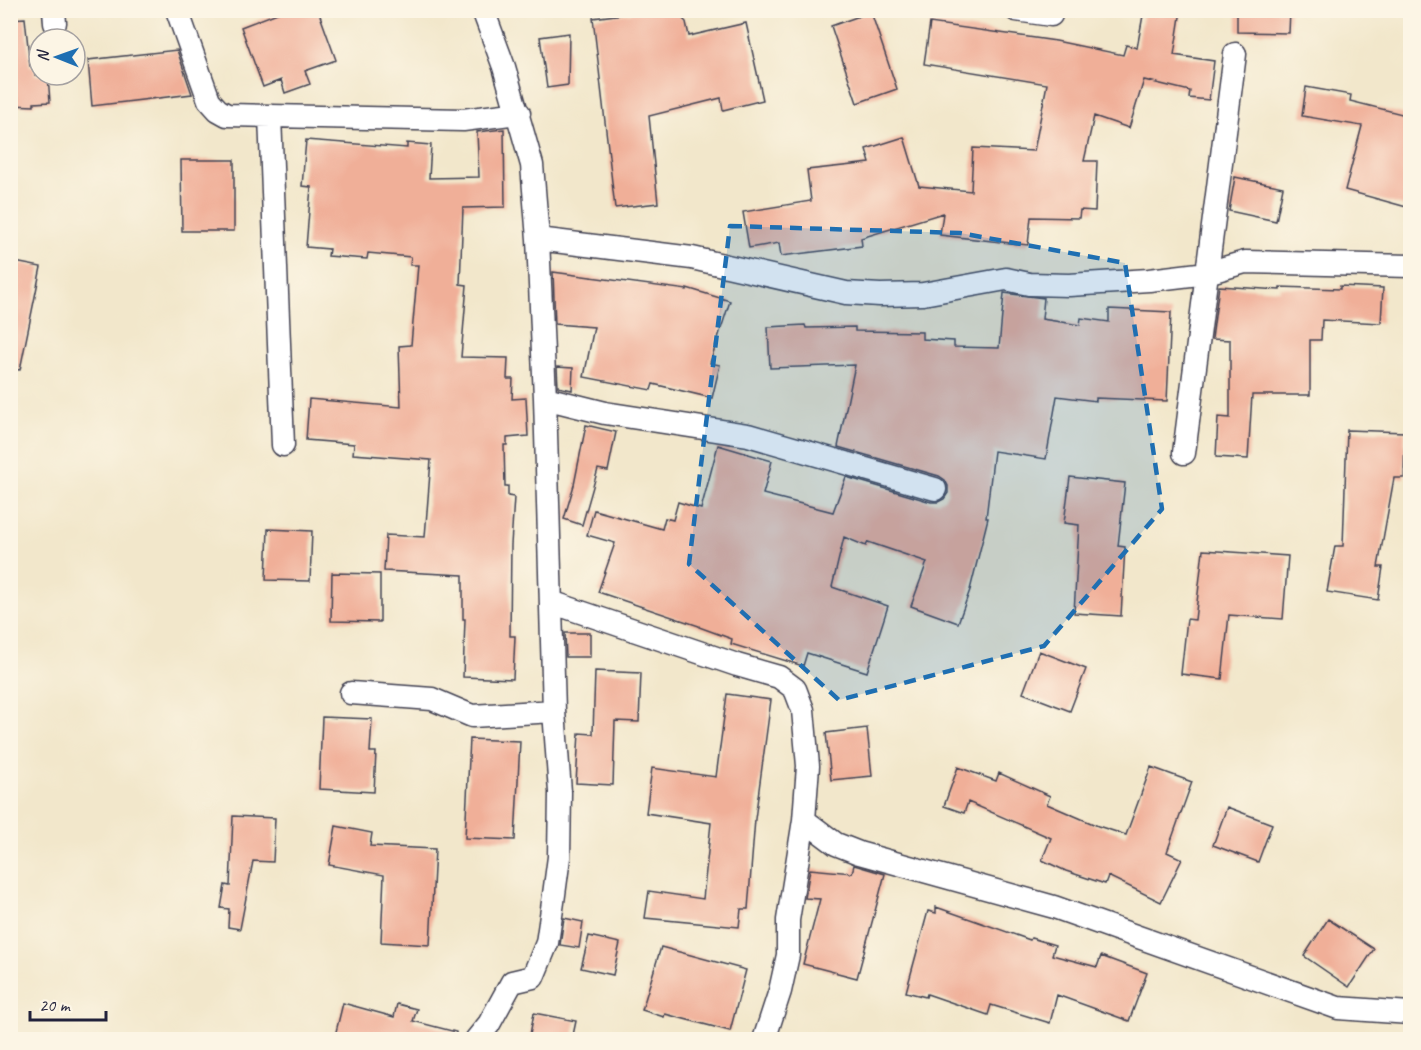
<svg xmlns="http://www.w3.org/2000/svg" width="1421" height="1050" font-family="Caveat,sans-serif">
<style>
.building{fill:#f0af98}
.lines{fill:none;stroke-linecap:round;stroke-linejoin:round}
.minor-casing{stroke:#414051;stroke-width:25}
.minor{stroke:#fff;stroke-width:22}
.marked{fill:#1f6fb2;fill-opacity:0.2;stroke:#1f6fb2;stroke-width:4.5;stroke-dasharray:12 8;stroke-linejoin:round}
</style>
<rect width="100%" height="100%" fill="#fcf5e5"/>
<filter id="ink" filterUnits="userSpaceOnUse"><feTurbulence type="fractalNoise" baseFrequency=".0167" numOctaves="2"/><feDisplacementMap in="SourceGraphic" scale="12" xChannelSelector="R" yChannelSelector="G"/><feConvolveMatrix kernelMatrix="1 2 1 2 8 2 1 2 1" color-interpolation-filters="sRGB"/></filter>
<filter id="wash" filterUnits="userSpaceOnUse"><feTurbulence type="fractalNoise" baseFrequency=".008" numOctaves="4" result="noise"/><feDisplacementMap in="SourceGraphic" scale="24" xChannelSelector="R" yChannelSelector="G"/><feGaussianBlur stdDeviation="1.35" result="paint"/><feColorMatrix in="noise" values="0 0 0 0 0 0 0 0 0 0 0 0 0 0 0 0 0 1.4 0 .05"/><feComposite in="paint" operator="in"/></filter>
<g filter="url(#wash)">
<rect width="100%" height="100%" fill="#f2e7cb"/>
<g id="blocks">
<path class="building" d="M 285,10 L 318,10 L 336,60 L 305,71 L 310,84 L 285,93 L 281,80 L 263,87 L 241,27 Z
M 654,10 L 674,10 L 686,22 L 689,36 L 746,23 L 763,100 L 723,110 L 721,98 L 649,116 L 658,203 L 615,208 L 593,18 Z
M 1144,10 L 1181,10 L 1174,55 L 1214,61 L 1209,100 L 1189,98 L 1190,91 L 1144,80 L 1129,128 L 1094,116 L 1084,161 L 1097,161 L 1095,211 L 1080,210 L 1079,218 L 1031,217 L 1028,245 L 940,235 L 943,213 L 861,238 L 862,246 L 781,256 L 779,243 L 749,248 L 743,212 L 811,201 L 807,170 L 870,163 L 866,149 L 904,137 L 919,186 L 971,191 L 973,148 L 1034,151 L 1047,84 L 924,64 L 930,23 L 1056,41 L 1123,55 L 1126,45 L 1137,48 Z
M 1237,10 L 1290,10 L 1289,33 L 1237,32 Z
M 871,12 L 897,89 L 857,103 L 831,26 Z
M 25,18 L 30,66 L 35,66 L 35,75 L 48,75 L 50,102 L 34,103 L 34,106 L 10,105 L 10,19 Z
M 569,33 L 568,85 L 547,88 L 540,37 Z
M 177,50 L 192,94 L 92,106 L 88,60 Z
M 1306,87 L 1351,95 L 1350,101 L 1410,116 L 1410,208 L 1345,190 L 1362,126 L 1302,116 Z
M 504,129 L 505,207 L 463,208 L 460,284 L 467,285 L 461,357 L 508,358 L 507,379 L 513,379 L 512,399 L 526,398 L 528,436 L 507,438 L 507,445 L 504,445 L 505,486 L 508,486 L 508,496 L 514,497 L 511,545 L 510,636 L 515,636 L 513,679 L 463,677 L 465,619 L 463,619 L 463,575 L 384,571 L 386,535 L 425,537 L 431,460 L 353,454 L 354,444 L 306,440 L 309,399 L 401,407 L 399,346 L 411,345 L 418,265 L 410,265 L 411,257 L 368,253 L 367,259 L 328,256 L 329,249 L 306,247 L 311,187 L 302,186 L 306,140 L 407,148 L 407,143 L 431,145 L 429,178 L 479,177 L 477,132 Z
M 181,160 L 234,160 L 234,231 L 182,231 Z
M 1235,177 L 1283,187 L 1276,221 L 1229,211 Z
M 10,261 L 41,267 L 20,370 L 10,369 Z
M 553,272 L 687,290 L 687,288 L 730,301 L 710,363 L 720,365 L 712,398 L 653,384 L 651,390 L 584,377 L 594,327 L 555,324 Z
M 1219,286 L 1280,290 L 1280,287 L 1340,289 L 1340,286 L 1383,288 L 1381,323 L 1322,320 L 1321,340 L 1310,340 L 1310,395 L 1252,395 L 1248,459 L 1216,457 L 1218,417 L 1230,418 L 1230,340 L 1212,339 Z
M 1004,293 L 1044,298 L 1042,319 L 1080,325 L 1081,318 L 1109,322 L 1109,309 L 1171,312 L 1167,401 L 1096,398 L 1096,401 L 1057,396 L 1046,459 L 994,451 L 986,518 L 988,518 L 970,590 L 958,623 L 911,606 L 927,562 L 868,542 L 866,546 L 844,537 L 832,587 L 888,606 L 867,672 L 807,653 L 803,666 L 731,644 L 732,639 L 699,627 L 699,626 L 598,592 L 615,543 L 587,535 L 594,510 L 662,529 L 665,518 L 673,520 L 678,502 L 701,509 L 718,445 L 772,461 L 763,494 L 833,512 L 846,477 L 931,502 L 938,502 L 944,499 L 948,493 L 948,486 L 945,480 L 939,476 L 838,447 L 855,365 L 770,368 L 768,327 L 805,325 L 806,328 L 855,327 L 855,331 L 922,332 L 922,339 L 954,341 L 954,347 L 999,348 Z
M 557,367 L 573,368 L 572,390 L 558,387 Z
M 586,425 L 616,432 L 608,471 L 598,469 L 582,525 L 564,519 L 574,485 Z
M 1347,430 L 1405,432 L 1404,478 L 1394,478 L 1378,567 L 1383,567 L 1378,600 L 1327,592 L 1335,546 L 1343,546 Z
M 1070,477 L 1125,483 L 1118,546 L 1125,547 L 1121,616 L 1074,613 L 1079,525 L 1064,523 Z
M 268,529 L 312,531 L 310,581 L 266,580 Z
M 1203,550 L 1288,556 L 1283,619 L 1229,615 L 1222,679 L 1181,674 L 1187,619 L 1195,620 Z
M 332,573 L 380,574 L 380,622 L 331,621 Z
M 565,633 L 590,633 L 590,657 L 566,657 Z
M 1039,651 L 1086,669 L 1070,711 L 1023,693 Z
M 595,671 L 641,673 L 639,722 L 615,721 L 613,785 L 576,783 L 579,733 L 593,734 Z
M 727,694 L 771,700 L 755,819 L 748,909 L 741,909 L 739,927 L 645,918 L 649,891 L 703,899 L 711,823 L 646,813 L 652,768 L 716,777 Z
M 322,717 L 372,719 L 370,752 L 376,752 L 374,792 L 319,789 Z
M 867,728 L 872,776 L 831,780 L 826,733 Z
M 470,739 L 520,741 L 515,840 L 465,838 Z
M 958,767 L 996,781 L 999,773 L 1050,796 L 1047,804 L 1098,826 L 1126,835 L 1151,767 L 1192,782 L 1167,852 L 1182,859 L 1161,902 L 1108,876 L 1105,884 L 1066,871 L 1042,860 L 1051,838 L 968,802 L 964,813 L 944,806 Z
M 1227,807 L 1272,824 L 1258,862 L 1213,845 Z
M 233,816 L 275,818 L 273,862 L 253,861 L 240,929 L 228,927 L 229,909 L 221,908 L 225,885 L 230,886 Z
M 336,826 L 372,833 L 370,846 L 435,849 L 430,945 L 381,942 L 384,875 L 329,865 Z
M 854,865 L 885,874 L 857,978 L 803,964 L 820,899 L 805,898 L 810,869 L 852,873 Z
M 936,907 L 1030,940 L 1031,938 L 1055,945 L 1052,955 L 1097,967 L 1101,956 L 1147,973 L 1129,1021 L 1057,995 L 1050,1023 L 991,1005 L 988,1015 L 927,994 L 926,997 L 906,992 L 928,911 L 936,913 Z
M 564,918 L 583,922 L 579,948 L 560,945 Z
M 1328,919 L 1374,949 L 1349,987 L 1304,956 Z
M 589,936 L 620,943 L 613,975 L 581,968 Z
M 661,947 L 746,970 L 730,1031 L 665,1014 L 664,1017 L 642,1010 Z
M 343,1003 L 394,1017 L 397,1004 L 417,1009 L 413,1021 L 456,1032 L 456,1040 L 334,1040 Z
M 534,1013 L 576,1021 L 572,1040 L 529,1040 Z"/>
</g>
</g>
<g filter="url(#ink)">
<use href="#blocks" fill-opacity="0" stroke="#414051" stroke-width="1.5"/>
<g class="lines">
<defs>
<path id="minor" d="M 54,10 L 55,23
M 177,10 L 209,100 L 218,110 L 227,115 L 463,120 L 519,113
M 1016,10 L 1051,15
M 270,116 L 283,445
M 538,239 L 692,258 L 846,293 L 880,295 L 923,294 L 1006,279 L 1029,284 L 1069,285 L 1149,280 L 1207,273 L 1245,262 L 1410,266
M 545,398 L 605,413 L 748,435 L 935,489
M 1184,453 L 1235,54
M 551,602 L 737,665 L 779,677 L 795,689 L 803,710 L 808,766 L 804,820 L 788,920 L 788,955 L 780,991 L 764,1040
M 351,693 L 432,699 L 472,716 L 554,711
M 804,820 L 836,844 L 859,853 L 1054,907 L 1338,1008 L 1410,1013
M 476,1040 L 489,1024 L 512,982 L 533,977 L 547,943 L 553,902 L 559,857 L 560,792 L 554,711 L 545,398 L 538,239 L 532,165 L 504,67 L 483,10"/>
</defs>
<use href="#minor" class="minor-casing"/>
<use href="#minor" class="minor"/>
</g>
</g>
<path class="marked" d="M 730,226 L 960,233 L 1125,263 L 1162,509 L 1044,646 L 839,700 L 689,564 Z"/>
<rect width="1421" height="1050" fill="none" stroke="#fcf5e5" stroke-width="36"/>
<g transform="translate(57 57) rotate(271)"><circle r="28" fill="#fcf5e5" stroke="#a5a1a1" stroke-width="1.5"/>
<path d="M0-4.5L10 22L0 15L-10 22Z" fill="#1f6fb2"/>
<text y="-9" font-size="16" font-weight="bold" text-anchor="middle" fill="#22223b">N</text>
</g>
<path d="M30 1011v9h76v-9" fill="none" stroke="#22223b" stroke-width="3"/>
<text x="39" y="1011" font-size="18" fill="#22223b" stroke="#fcf5e5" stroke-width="4.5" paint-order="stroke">20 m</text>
</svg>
